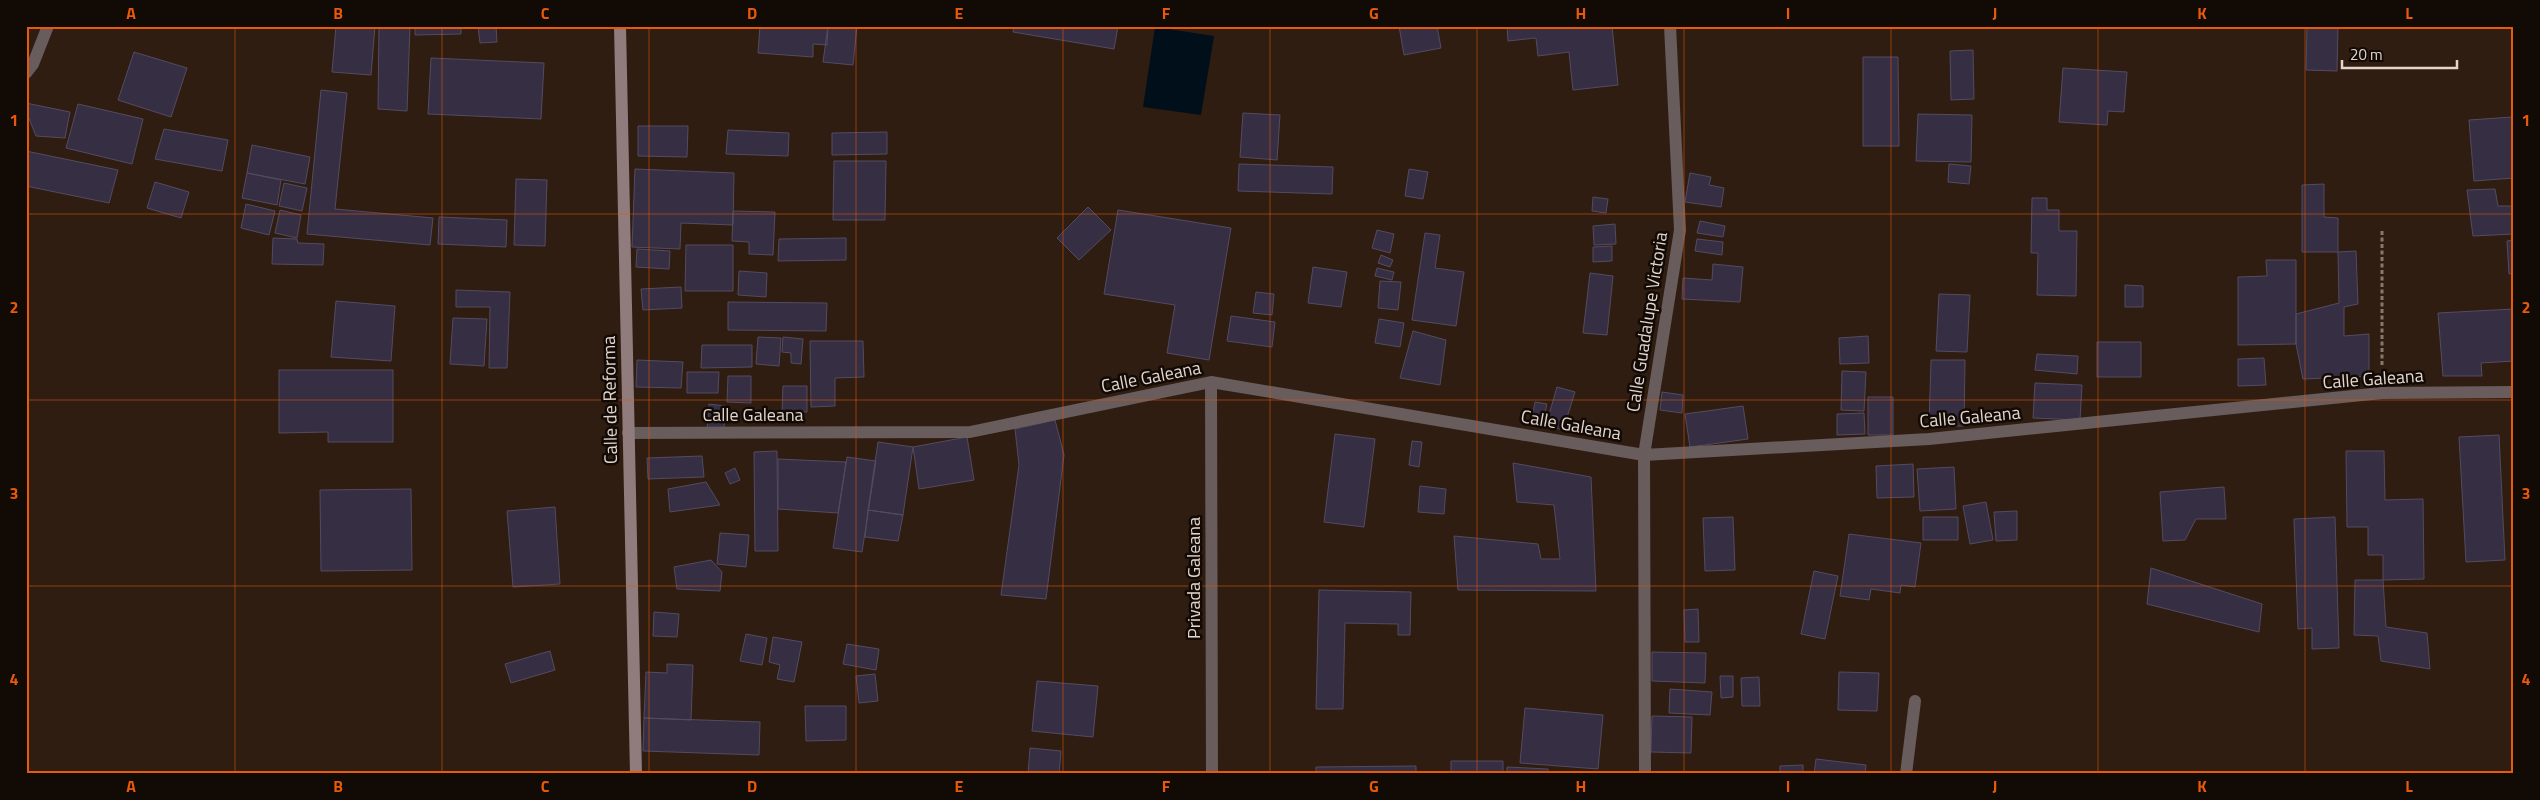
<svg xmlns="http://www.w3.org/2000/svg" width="2540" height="800" font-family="'Titillium Web',sans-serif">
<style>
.water{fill:#000f1a}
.building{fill:#362e42;stroke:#534b61}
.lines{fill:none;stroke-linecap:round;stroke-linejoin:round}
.path{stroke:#87776d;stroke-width:3;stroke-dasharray:4 2.5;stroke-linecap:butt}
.minor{stroke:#685c5c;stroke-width:12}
.secondary{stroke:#907c7c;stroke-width:12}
.grid{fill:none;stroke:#e8590c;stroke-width:1;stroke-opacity:0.55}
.labels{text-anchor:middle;stroke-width:5;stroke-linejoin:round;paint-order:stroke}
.street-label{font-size:18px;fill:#e3d5ce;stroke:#120a05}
.neatline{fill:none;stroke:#e8590c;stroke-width:2}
.grid-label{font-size:16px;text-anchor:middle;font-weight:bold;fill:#e8590c}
</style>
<rect width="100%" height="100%" fill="#301d11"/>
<path class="water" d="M 1155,27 L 1214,36 L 1201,115 L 1143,107 Z"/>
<path class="building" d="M 336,26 L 375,26 L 371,75 L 332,72 Z
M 379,26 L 410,26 L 407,111 L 378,109 Z
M 415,26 L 461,26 L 461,34 L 415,35 Z
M 478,26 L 496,26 L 497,42 L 480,43 Z
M 760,26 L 828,26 L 827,45 L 813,44 L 813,57 L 758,53 Z
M 828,26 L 857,26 L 853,65 L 823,62 Z
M 1014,26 L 1118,26 L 1114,49 L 1013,32 Z
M 1399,26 L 1437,26 L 1441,48 L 1404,55 Z
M 1507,26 L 1612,26 L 1618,85 L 1573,90 L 1569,52 L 1538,56 L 1536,38 L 1508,41 Z
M 2307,26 L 2338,26 L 2337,71 L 2306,70 Z
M 1973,50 L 1974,99 L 1951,100 L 1950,51 Z
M 134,52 L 187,68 L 171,117 L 118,100 Z
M 1863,57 L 1898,57 L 1899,146 L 1863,146 Z
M 431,58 L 544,63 L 541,119 L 428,114 Z
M 2063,68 L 2127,72 L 2124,112 L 2108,111 L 2107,125 L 2059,122 Z
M 321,90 L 347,93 L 335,209 L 433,218 L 430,245 L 307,234 Z
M 26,103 L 70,112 L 65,138 L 36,136 L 26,111 Z
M 78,104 L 143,119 L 132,164 L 66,148 Z
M 1243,113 L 1280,115 L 1277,160 L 1240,157 Z
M 1918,114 L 1972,115 L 1971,162 L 1916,161 Z
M 2512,117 L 2514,178 L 2474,181 L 2469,120 Z
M 638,126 L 688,126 L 687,157 L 638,156 Z
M 164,129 L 228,140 L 222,171 L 155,159 Z
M 728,130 L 789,133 L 788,156 L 726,154 Z
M 887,132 L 887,154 L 832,155 L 832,133 Z
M 252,145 L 310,157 L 305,184 L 247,173 Z
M 26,151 L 118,170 L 109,203 L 26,186 Z
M 834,161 L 886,161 L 885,220 L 833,220 Z
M 1239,164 L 1333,167 L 1332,194 L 1238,191 Z
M 1949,164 L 1971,166 L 1969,184 L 1948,182 Z
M 635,169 L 734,173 L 733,225 L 681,223 L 680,249 L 632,247 Z
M 1409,169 L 1428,172 L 1423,199 L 1405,196 Z
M 247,173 L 281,180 L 277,205 L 242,198 Z
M 1690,173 L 1711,177 L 1709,185 L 1724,188 L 1721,207 L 1685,202 Z
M 516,179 L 547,180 L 545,246 L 514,245 Z
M 155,182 L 189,192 L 181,218 L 147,208 Z
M 284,183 L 307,188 L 302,211 L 279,206 Z
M 2324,184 L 2324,217 L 2338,218 L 2338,252 L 2302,252 L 2302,185 Z
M 2495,189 L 2498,206 L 2514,206 L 2514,234 L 2473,236 L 2467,190 Z
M 1593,197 L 1608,199 L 1606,213 L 1592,211 Z
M 2032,198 L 2047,198 L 2047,210 L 2059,210 L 2059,231 L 2077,231 L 2076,296 L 2037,295 L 2038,253 L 2031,253 Z
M 246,204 L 275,211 L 269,235 L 241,228 Z
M 1088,207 L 1111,230 L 1079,260 L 1057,238 Z
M 280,210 L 301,215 L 297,238 L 275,233 Z
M 1118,210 L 1231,228 L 1209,360 L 1167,353 L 1175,305 L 1104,294 Z
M 733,211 L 775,212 L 773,255 L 749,254 L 749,242 L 732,241 Z
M 439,217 L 507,220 L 506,247 L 438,244 Z
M 1700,221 L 1725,226 L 1723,237 L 1697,233 Z
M 1615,224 L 1616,244 L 1594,245 L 1593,226 Z
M 1377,230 L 1394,234 L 1390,253 L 1372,248 Z
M 1425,233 L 1440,235 L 1435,268 L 1464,272 L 1456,326 L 1412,320 Z
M 273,238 L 297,239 L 298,243 L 324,244 L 323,265 L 272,264 Z
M 846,238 L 846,260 L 778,261 L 779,239 Z
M 1697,239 L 1723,242 L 1722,255 L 1695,251 Z
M 2514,240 L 2514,273 L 2509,274 L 2507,241 Z
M 686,245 L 733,245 L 733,291 L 685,291 Z
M 1612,246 L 1612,261 L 1593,262 L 1593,247 Z
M 637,249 L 670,251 L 669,269 L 636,267 Z
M 2356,251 L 2358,304 L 2344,307 L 2344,336 L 2369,334 L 2369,376 L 2303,379 L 2296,344 L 2296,314 L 2339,303 L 2338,252 Z
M 1381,255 L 1393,260 L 1390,267 L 1378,263 Z
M 2266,260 L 2296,260 L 2296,344 L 2238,345 L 2238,277 L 2267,276 Z
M 1713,264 L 1743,267 L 1740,302 L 1682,299 L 1683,278 L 1712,280 Z
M 1313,267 L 1347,272 L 1341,307 L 1308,303 Z
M 1377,268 L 1394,272 L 1392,280 L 1375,276 Z
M 739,271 L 767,273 L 766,297 L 738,295 Z
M 1590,273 L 1613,276 L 1607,335 L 1583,333 Z
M 1380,281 L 1401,282 L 1398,310 L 1378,308 Z
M 2125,285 L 2143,286 L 2143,307 L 2125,307 Z
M 681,287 L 682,308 L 643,310 L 641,289 Z
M 456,290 L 510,292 L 507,368 L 489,368 L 490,307 L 456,307 Z
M 1256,292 L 1274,294 L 1272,315 L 1253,313 Z
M 1939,294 L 1970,295 L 1967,352 L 1936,351 Z
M 336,301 L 395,306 L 391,361 L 331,357 Z
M 728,302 L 827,303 L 826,331 L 728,330 Z
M 2514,309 L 2514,361 L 2481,363 L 2482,376 L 2443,376 L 2438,313 Z
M 1231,316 L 1275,322 L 1272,347 L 1227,341 Z
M 453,318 L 487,319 L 484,366 L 450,364 Z
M 1379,319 L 1404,323 L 1400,347 L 1375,343 Z
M 1413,331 L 1446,340 L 1440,385 L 1400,378 Z
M 1868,336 L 1869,363 L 1840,364 L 1839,338 Z
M 758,337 L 781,338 L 779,366 L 756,364 Z
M 783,337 L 803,339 L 801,364 L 791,363 L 791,353 L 782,352 Z
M 810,341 L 863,341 L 864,377 L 835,378 L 835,406 L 811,407 Z
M 2097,342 L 2141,342 L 2141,377 L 2097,377 Z
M 702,345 L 752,345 L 752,367 L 701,368 Z
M 2037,354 L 2078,356 L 2077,374 L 2035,370 Z
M 2264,358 L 2266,385 L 2238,386 L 2238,359 Z
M 637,360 L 683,362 L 681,388 L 636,387 Z
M 1931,360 L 1965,360 L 1964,426 L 1929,426 Z
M 279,370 L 393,370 L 393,442 L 328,442 L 328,432 L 279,433 Z
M 1842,371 L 1866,372 L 1864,411 L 1841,410 Z
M 687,372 L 719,372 L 718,393 L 687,393 Z
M 728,376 L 751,376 L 751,403 L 727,402 Z
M 2035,383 L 2082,385 L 2080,420 L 2033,418 Z
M 783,386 L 807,386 L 807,412 L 782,412 Z
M 1557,387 L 1575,392 L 1563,430 L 1546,425 Z
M 1662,392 L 1683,395 L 1682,413 L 1660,410 Z
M 1868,397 L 1893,397 L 1893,435 L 1868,435 Z
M 1535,402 L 1547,404 L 1543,421 L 1532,419 Z
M 709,404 L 725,406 L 724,430 L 707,430 Z
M 1743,406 L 1748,439 L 1690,447 L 1685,414 Z
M 1864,413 L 1865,434 L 1837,435 L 1837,414 Z
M 1055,420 L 1064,455 L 1046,599 L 1001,595 L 1019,465 L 1015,429 Z
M 1335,434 L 1375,439 L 1364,527 L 1324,522 Z
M 2499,435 L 2505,560 L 2466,562 L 2459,437 Z
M 967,437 L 974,480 L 919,489 L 913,447 Z
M 1412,441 L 1422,442 L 1419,467 L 1409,465 Z
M 878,442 L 913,447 L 903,515 L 868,510 Z
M 777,451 L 778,551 L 755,551 L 754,452 Z
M 2346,451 L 2384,451 L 2385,500 L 2423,499 L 2424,579 L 2383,580 L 2383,555 L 2368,555 L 2368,527 L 2347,527 Z
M 702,456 L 704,477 L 648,479 L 647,458 Z
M 847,457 L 876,461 L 862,552 L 833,548 Z
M 778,459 L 846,462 L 838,513 L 778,509 Z
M 1513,463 L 1591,477 L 1596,591 L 1458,590 L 1454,536 L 1538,544 L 1541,559 L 1560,559 L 1554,505 L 1517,502 Z
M 1913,464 L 1914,497 L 1877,498 L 1876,466 Z
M 1954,467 L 1956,509 L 1920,511 L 1917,469 Z
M 735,468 L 740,480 L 730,484 L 725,473 Z
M 706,482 L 720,505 L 670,512 L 668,489 Z
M 1420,486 L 1446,489 L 1444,514 L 1418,512 Z
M 2224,487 L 2226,519 L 2196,519 L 2185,540 L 2163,541 L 2160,492 Z
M 411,489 L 412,570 L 321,571 L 320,490 Z
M 1986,502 L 1993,540 L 1970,544 L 1963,506 Z
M 555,507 L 560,584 L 513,587 L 507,511 Z
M 868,510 L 903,515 L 898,541 L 865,537 Z
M 2017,511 L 2017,540 L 1996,541 L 1994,512 Z
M 1733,517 L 1735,570 L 1705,571 L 1703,518 Z
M 1923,517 L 1958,517 L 1958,540 L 1923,540 Z
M 2335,517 L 2339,648 L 2312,649 L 2312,628 L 2298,629 L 2294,519 Z
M 720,533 L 749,535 L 746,567 L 717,564 Z
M 1849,534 L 1921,543 L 1915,587 L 1901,585 L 1900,593 L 1871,589 L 1869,600 L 1840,596 Z
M 711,560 L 722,572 L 720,591 L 677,589 L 674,567 Z
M 2151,568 L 2262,604 L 2259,632 L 2147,604 Z
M 1814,571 L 1838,576 L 1825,639 L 1801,634 Z
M 2355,580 L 2383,580 L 2386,627 L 2427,633 L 2430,669 L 2381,661 L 2378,636 L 2354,635 Z
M 1319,590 L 1411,592 L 1410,635 L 1398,635 L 1398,624 L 1345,623 L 1343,709 L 1316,709 Z
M 1698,609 L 1699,642 L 1685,642 L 1684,610 Z
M 654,612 L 679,614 L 677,637 L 653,636 Z
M 746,634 L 767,638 L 762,665 L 740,661 Z
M 773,637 L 802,642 L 794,682 L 777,679 L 780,665 L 769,662 Z
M 847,644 L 879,649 L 876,670 L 843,664 Z
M 550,651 L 555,670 L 511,683 L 505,664 Z
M 1652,652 L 1706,653 L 1705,683 L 1652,681 Z
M 667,664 L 693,665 L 691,720 L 644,718 L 646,672 L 667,673 Z
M 1839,672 L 1879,673 L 1877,711 L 1838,710 Z
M 875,674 L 878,701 L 859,703 L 856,676 Z
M 1720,676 L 1733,676 L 1733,697 L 1721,698 Z
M 1759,677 L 1760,706 L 1742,706 L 1741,678 Z
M 1037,681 L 1098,686 L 1093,737 L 1032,731 Z
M 1670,689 L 1712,692 L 1710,715 L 1669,713 Z
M 805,706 L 846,706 L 846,740 L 806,741 Z
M 1525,708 L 1603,715 L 1598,769 L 1520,763 Z
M 1652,716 L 1692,717 L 1691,753 L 1651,752 Z
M 644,718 L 760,722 L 759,755 L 643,751 Z
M 1030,748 L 1061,751 L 1059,774 L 1028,774 Z
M 1816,759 L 1866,765 L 1865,774 L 1814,774 Z
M 1451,761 L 1503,761 L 1503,774 L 1451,774 Z
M 1803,765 L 1803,774 L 1780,774 L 1780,766 Z
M 1416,766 L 1416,774 L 1316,774 L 1316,767 Z
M 1507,767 L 1548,769 L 1548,774 L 1507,774 Z"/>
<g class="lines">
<path class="path" d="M 2382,231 L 2382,367"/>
<path class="minor" d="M 26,73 L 33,64 L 48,26
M 1211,382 L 1212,774
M 628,433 L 970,432 L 1211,382 L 1644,455 L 1929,439 L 2382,393 L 2514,392
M 1645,774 L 1644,455 L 1680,230 L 1670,26
M 1906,774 L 1915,701"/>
<path class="secondary" d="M 620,26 L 636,774"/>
</g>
<path class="grid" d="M 235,26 L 235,774M 442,26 L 442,774M 649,26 L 649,774M 856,26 L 856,774M 1063,26 L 1063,774M 1270,26 L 1270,774M 1477,26 L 1477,774M 1684,26 L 1684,774M 1891,26 L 1891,774M 2098,26 L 2098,774M 2305,26 L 2305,774M 26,214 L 2514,214M 26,400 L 2514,400M 26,586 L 2514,586"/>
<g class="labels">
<g class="street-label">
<text transform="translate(1647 322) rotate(-81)" y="6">Calle Guadalupe Victoria</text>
<text transform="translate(1151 377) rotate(-11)" y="6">Calle Galeana</text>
<text transform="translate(2373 379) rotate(-4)" y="6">Calle Galeana</text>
<text transform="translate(610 400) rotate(-91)" y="6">Calle de Reforma</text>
<text x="753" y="421">Calle Galeana</text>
<text transform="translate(1970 417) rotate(-5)" y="6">Calle Galeana</text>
<text transform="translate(1571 425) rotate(10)" y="6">Calle Galeana</text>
<text transform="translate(1194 578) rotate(-90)" y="6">Privada Galeana</text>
</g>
</g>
<rect width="2540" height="800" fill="none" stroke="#120a05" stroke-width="55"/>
<path d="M2342 60v8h115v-8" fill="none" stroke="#e3d5ce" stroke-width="2.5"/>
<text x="2350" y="60" font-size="15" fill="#e3d5ce" stroke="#120a05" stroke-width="4" paint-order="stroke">20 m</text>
<rect x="28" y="28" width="2484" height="744" class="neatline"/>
<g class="grid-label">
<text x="131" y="19">A</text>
<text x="338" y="19">B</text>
<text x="545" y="19">C</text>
<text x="752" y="19">D</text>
<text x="959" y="19">E</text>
<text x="1166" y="19">F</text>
<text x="1374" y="19">G</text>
<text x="1581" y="19">H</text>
<text x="1788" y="19">I</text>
<text x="1995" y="19">J</text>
<text x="2202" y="19">K</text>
<text x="2409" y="19">L</text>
<text x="14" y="126">1</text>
<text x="2526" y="126">1</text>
<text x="14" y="313">2</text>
<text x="2526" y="313">2</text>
<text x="14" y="499">3</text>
<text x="2526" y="499">3</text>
<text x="14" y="685">4</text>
<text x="2526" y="685">4</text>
<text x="131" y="792">A</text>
<text x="338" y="792">B</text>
<text x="545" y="792">C</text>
<text x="752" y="792">D</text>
<text x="959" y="792">E</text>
<text x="1166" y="792">F</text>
<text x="1374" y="792">G</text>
<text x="1581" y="792">H</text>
<text x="1788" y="792">I</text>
<text x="1995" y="792">J</text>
<text x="2202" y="792">K</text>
<text x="2409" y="792">L</text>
</g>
</svg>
